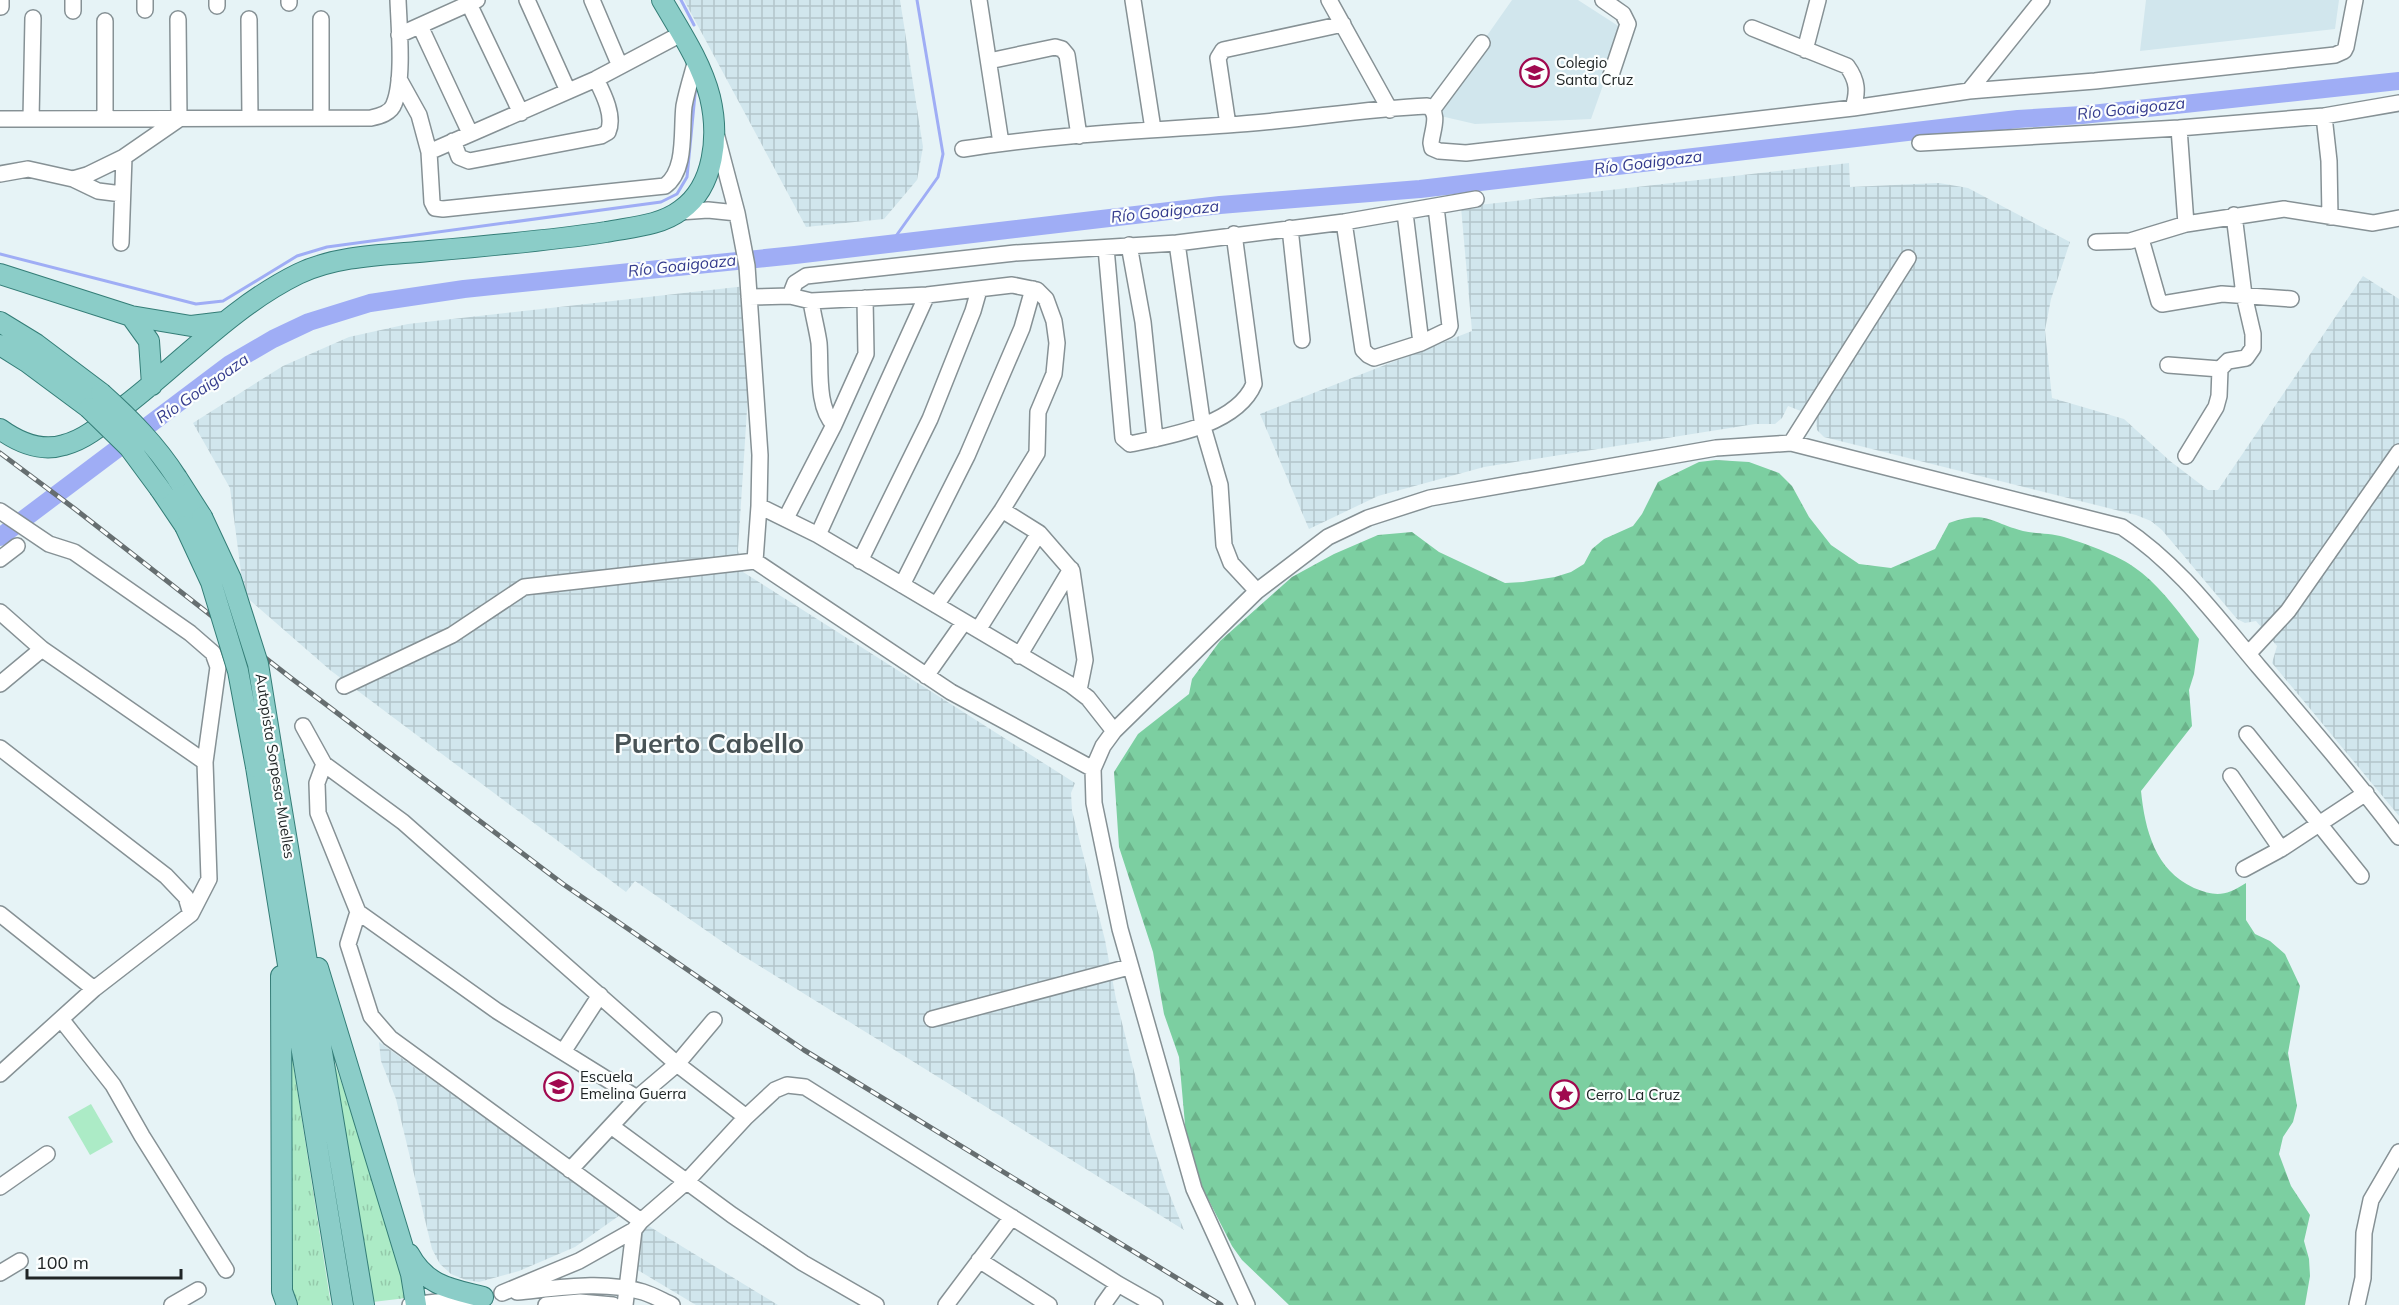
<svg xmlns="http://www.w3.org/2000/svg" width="2399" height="1305" font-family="Mulish,sans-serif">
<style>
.built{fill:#d1e6ed}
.industrial{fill:url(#industrial-grid)}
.grass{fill:url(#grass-tufts)}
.forest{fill:url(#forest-firs)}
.pitch{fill:#acebc6}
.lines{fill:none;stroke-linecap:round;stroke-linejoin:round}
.stream{stroke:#9fadf5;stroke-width:3}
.river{stroke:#9fadf5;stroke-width:18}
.minor-casing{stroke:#869195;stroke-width:18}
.major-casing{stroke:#347d77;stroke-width:22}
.minor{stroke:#fff;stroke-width:15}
.major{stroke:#8bcdc8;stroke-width:20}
.rail-casing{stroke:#666e70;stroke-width:5}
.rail{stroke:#fbfefe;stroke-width:3;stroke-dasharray:9;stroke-linecap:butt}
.major-bridge-casing{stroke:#347d77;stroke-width:22;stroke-linecap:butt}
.major-bridge{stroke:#8bcdc8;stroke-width:20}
.labels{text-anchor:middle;stroke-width:4.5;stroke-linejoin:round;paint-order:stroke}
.poi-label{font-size:15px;fill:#202526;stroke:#fbfefe;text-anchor:start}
.street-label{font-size:15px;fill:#202526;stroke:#fbfefe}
.water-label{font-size:16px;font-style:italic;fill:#343b8d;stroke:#fbfefe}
.town-label{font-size:27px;font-weight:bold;fill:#485356;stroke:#fbfefe}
</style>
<defs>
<pattern id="industrial-grid" width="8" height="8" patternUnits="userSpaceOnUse" patternTransform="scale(1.5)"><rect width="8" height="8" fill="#d1e6ed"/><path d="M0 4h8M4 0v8" fill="none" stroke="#b3c5cb"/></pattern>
<pattern id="grass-tufts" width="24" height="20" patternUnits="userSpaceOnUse" patternTransform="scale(1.5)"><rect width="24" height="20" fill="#acebc6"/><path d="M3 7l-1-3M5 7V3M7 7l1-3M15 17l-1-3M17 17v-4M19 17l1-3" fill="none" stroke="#94c9aa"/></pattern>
<pattern id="forest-firs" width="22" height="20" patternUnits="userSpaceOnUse" patternTransform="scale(1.5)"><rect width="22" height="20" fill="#7ccfa1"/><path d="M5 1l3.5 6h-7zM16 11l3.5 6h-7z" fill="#6bb28a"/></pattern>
</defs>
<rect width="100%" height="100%" fill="#e6f3f6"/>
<path class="built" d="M 1512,0 L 1578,0 L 1623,29 L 1591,119 L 1475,124 L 1432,114 Z
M 2146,0 L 2339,0 L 2335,29 L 2140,51 Z"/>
<path class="industrial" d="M 684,0 L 900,0 L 923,147 L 917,180 L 884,219 L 806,227 Z
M 1849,163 L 1850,187 L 1939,183 L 1968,188 L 2070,242 L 2051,299 L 2045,330 L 2052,398 L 2124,419 L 2170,461 L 2208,490 L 2218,490 L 2363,276 L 2399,299 L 2399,816 L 2272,663 L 2277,646 L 2256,621 L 2245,623 L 2237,619 L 2162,530 L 2151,521 L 2136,515 L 1824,437 L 1817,430 L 1816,417 L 1788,406 L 1782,418 L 1775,424 L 1755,424 L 1484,467 L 1378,496 L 1309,529 L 1260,414 L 1472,331 L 1461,207 Z
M 755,285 L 738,550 L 743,572 L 1075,783 L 1071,793 L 1072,811 L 1105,940 L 1116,999 L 1149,1131 L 1167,1188 L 1184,1230 L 737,952 L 635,881 L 626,892 L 330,670 L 244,595 L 230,488 L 193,423 L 283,366 L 349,337 L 408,324 Z
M 379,1042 L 620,1215 L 575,1247 L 519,1271 L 479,1282 L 466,1280 L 451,1274 L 440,1264 L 432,1249 L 396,1099 L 381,1061 Z
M 642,1222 L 778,1305 L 696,1305 L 631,1266 Z"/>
<path class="grass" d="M 317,1013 L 398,1244 L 406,1298 L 373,1302 Z
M 286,1019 L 331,1305 L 290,1305 Z"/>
<path class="forest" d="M 1716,460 L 1749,462 L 1779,473 L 1792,486 L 1809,517 L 1831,545 L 1859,564 L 1891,568 L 1935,549 L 1949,523 C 1987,510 1989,522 2023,531 C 2037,534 2051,533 2064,537 C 2089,545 2122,556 2142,573 C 2164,591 2182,616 2199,639 L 2194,674 L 2189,690 L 2192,726 L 2141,791 C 2145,830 2155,870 2194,888 C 2216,897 2226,896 2246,883 L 2246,920 L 2255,934 L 2270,941 L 2285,954 L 2300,986 L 2288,1053 L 2297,1106 L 2293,1122 L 2283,1137 L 2279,1154 L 2291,1186 L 2310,1215 L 2304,1241 L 2309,1259 L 2310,1276 L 2305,1305 L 1289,1305 L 1242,1260 L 1232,1246 L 1204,1191 L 1187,1147 L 1179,1057 L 1164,1014 L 1153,952 L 1119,847 L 1114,772 L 1138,734 L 1189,694 L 1192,679 L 1220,641 L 1292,577 L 1334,554 L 1378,535 L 1412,532 L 1439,552 L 1505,583 L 1523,582 L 1555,577 L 1571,572 L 1584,564 L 1592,549 L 1604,539 L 1633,526 L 1642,514 L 1658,482 L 1699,462 Z"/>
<path class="pitch" d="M 91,1104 L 113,1142 L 90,1155 L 68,1117 Z"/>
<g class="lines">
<path class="stream" d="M 681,0 L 694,25
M 891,243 L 938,177 L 943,154 L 917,0
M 0,254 L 196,304 L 223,301 L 297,256 L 327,247 L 661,202 L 677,194 L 687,177 L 696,84"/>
<path class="river" d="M 0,537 L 230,364 L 273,339 L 309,322 L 370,303 L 464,289 L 795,255 L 1220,205 L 1420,189 L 2018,119 L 2082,115 L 2399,81"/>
<defs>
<path id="minor" d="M 527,0 L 568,91
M 592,0 L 620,66
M 979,0 L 1001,143
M 1133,0 L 1153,129
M 1329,0 L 1390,110
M 1603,0 L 1623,14 L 1628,24 L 1610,78
M 289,3 L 289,0
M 469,4 L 521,113
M 217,6 L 217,0
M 1,7 L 1,0
M 145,10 L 145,0
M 73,11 L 73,0
M 249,19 L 250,118
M 420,26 L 470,133
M 1752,28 L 1847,66 C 1858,81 1858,92 1853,108
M 399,35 L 477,0
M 1805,50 L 1818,0
M 989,61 L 1055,47 L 1062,49 L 1067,55 L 1079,136
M 399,79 L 419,115 L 429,152 L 432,202 L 435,208 L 443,209 L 665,186 C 687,170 681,130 684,106 C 687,90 692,75 696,60
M 1969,91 L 2042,0
M 1433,109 L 1482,43
M 2324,116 L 2329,161 L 2330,217
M 321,118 L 321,19
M 0,119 L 371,118 C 380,116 391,113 394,104 C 404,80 399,27 398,0
M 31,119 L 33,18
M 105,119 L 105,21
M 1228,125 L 1218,58 L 1223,50 L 1343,24
M 2179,128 L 2186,224
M 717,137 L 737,213
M 453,141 L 459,157 L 469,161 L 601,136 L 608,132 C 615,116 603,93 596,79
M 1920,143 L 2179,128 L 2324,116 L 2399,103
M 963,149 C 1051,135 1139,131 1227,125 C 1294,121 1360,109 1427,106 C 1441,112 1432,131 1431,143 L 1432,148 L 1439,151 L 1466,153 L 1853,108 L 1969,91 L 2095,81 L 2335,55 L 2344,51 L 2346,47 L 2355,0
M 429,152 L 596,79 L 681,34
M 0,174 L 28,169 L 73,179 L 87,175 L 124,157 L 179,119 L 178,19
M 73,179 L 98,191 L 122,194
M 679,212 L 708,210 L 737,213 L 747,266 L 760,455 L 759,506 L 755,561
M 1405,213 L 1421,343
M 1344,222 L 1363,350 L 1368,355 L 1374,358 L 1421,343 L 1448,330 L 1450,326 L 1436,207
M 1290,228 L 1302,340
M 2141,239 L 2159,302 L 2162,304 L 2222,294 L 2291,299
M 2096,242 L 2130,241 L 2186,224 L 2284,209 L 2373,223 L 2399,218
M 121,243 L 124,157
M 1177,243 L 1203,427 L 1220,485 L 1224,545 L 1231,563 L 1257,591
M 1129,245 L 1143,322 L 1155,439
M 1106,248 L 1123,438 L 1130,444 C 1169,436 1237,425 1254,384 L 1234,234
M 790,296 L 795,283 L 806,276 L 1015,253 L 1177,243 L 1344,222 L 1476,199
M 749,297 L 790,296 L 811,301 L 927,295 L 1012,285 L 1037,290 L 1046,299 L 1054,321 L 1057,343 L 1054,374 L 1038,412 L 1037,453 L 1002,510 L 936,605
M 811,301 C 813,315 817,329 819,343 C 821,367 816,407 834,425
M 2168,365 L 2220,369
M 1791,443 L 1908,258
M 2186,456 L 2216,407 L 2219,396 L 2220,369 L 2228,361 L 2246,358 L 2253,348 L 2253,334 L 2244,295 L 2234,215
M 759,506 L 818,535 L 1071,685 L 1088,698 L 1114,731
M 1002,510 L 1039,533 L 1072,571 L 1085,660 L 1079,690
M 0,511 L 49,544 L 74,552 L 190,633 L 213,653 L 218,667 L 205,762 L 209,879 L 191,914 L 94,989 L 0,1074
M 786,518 L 834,425 L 866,354 L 865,298
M 818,535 L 927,295
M 0,559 L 17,546
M 860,561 L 930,419 L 973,311 L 979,290
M 902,585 L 967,456 L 1022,328 L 1033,289
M 0,612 L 42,649 L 205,762
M 978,630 L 1039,533
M 2248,654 L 2288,611 L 2399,452
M 1019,656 L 1071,569
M 926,676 L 964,622
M 0,684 L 42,649
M 344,686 L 452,635 L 524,587 L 755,561 L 951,692 L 1093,769
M 303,726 L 324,764 L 403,822 L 677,1064 L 746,1117
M 2247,734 L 2361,876
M 0,748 L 166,876 L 186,897 L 191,914
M 324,764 L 317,783 L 318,813 L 358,912 L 348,944 L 371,1016 L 390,1038 L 641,1221
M 2231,776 L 2281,849
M 2244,869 L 2281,849 L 2366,793
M 358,912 L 497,1011 L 637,1098
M 0,914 L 94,989
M 61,1019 L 113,1085 L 142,1136 L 226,1270
M 932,1019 L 1129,967
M 563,1052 L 600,995
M 611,1126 L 732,1215 L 803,1263 L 876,1305
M 570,1170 L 637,1098 L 677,1064 L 714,1020
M 0,1187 L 47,1154
M 979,1260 L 1049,1305
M 0,1273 L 20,1261
M 517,1292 C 558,1288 603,1280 643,1292 C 653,1295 663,1301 672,1305
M 502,1293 L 579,1261 L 634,1230 L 641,1221 L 686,1182 L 746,1117 L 775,1090 L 787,1085 L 805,1087 L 1118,1284 L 1155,1305
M 172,1305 L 198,1290
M 410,1305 L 473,1298
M 546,1305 L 580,1302 L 613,1305
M 625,1305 L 634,1230
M 946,1305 L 1012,1217
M 1103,1305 L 1118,1284
M 1247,1305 L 1194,1189 L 1120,929 L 1094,803 L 1093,769 L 1103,746 L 1114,731 L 1257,591 L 1328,537 L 1368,518 L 1430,498 L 1716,448 L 1791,443 L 2122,527 C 2178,564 2216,616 2259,667 C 2307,723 2355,779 2399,837
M 2357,1305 L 2363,1278 L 2364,1233 L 2371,1200 L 2399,1152"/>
<path id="major" d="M 0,274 L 131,316 L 191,326 L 224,322
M 131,316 L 149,341 L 152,385
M 0,322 L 36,344 L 101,393
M 0,345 L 27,362 L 89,408
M 0,429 C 18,442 41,452 64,445 C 88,439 107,420 126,405 C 183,361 233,306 298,274 C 337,255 387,255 429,251 C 488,246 547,241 606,232 C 631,227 660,226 681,210 C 715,186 719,135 710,97 C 701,62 680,31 662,0
M 177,478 L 202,517
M 160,489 L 185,526
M 274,763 L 364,1305
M 256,767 L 343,1305
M 318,968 L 411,1274 L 416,1305
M 281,976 L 282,1291 L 287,1305
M 409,1254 C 426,1286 451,1289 483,1297"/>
</defs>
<use href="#minor" class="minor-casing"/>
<use href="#major" class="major-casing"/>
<use href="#minor" class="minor"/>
<use href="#major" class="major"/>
<defs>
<path id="rail" d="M 0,453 L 75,509 L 291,678 L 563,884 L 804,1050 L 1221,1305"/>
</defs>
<use href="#rail" class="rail-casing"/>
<use href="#rail" class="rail"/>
<defs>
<path id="major-bridge" d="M 101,393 C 130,419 156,445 177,478
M 89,408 L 129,447 L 160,489
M 202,517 L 231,579 L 258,664 L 274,763
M 185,526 L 211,582 L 238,671 L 256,767"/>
</defs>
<use href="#major-bridge" class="major-bridge-casing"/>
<use href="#major-bridge" class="major-bridge"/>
</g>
<defs>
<symbol id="school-ring" viewBox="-11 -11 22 22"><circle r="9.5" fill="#fbfefe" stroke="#a0094f" stroke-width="1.5"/><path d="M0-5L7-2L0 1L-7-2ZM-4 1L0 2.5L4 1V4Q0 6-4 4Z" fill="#a0094f"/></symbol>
<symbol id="sight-ring" viewBox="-11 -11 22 22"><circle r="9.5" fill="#fbfefe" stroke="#a0094f" stroke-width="1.5"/><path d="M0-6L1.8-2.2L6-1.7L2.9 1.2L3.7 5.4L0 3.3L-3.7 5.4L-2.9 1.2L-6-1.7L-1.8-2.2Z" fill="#a0094f"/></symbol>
</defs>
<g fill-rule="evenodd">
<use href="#school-ring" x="1518" y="56" width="33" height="33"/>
<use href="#school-ring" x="542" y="1070" width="33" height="33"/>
<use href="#sight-ring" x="1548" y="1078" width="33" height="33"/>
</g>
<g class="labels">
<g class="poi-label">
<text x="1556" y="68">Colegio<tspan x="1556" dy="17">Santa Cruz</tspan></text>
<text x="580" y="1082">Escuela<tspan x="580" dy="17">Emelina Guerra</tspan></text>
<text x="1586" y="1100">Cerro La Cruz</text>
</g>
<g class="street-label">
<text transform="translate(275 766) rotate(81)" y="5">Autopista Sorpesa-Muelles</text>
</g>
<g class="water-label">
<text transform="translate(2131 108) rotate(-6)" y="6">Río Goaigoaza</text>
<text transform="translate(1648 162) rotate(-7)" y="6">Río Goaigoaza</text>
<text transform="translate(1165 211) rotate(-6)" y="6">Río Goaigoaza</text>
<text transform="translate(682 265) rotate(-6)" y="6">Río Goaigoaza</text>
<text transform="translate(202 388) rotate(-35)" y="6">Río Goaigoaza</text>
</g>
<g class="town-label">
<text x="709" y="753">Puerto Cabello</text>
</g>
</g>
<path d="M27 1269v9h154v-9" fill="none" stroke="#202526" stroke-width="3"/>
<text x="36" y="1269" font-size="18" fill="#202526" stroke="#fbfefe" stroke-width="4.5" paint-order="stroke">100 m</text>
</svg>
